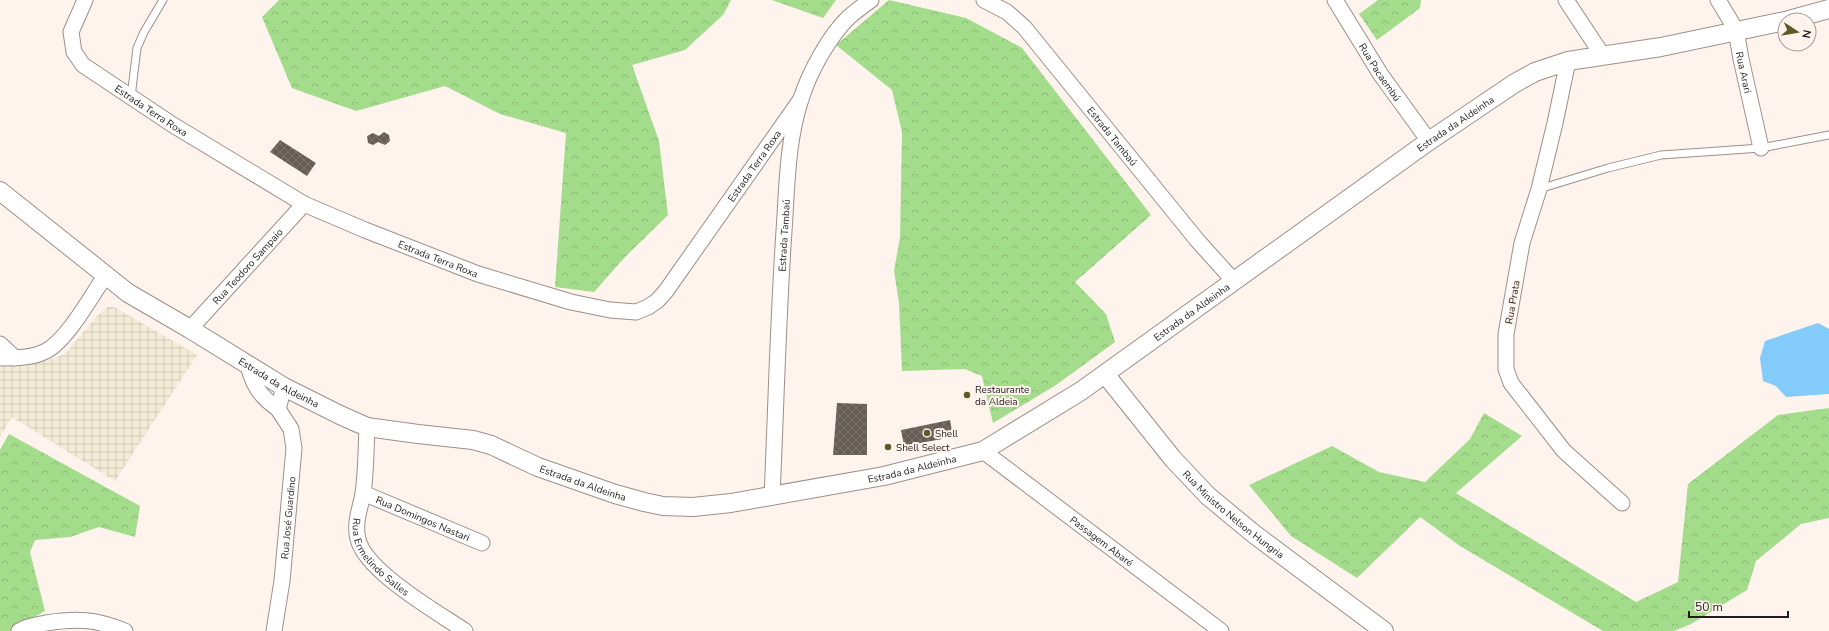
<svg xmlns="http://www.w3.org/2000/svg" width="1829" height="631" font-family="'Nunito Sans',sans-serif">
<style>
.industrial{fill:url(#industrial-grid)}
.forest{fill:url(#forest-crowns)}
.water{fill:#82cbfb}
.building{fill:url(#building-cross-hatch)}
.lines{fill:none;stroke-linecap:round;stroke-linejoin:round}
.service-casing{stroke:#9d8f89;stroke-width:9}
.minor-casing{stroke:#9d8f89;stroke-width:17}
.tertiary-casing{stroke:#9d8f89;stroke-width:20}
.service{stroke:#fff;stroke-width:7}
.minor{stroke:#fff;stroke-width:15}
.tertiary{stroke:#fff;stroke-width:18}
.poi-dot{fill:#5e5926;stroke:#fff3ed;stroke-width:1.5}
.labels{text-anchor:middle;stroke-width:4;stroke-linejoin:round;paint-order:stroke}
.street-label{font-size:10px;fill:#211c1a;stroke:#fff3ed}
.poi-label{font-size:10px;fill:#211c1a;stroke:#fff3ed;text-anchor:start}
</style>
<defs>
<pattern id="industrial-grid" width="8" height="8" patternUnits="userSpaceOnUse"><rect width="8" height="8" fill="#f3ebd6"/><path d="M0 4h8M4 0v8" fill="none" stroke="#d0c9b7"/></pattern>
<pattern id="forest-crowns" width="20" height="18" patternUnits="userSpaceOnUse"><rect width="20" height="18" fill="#a3dc8b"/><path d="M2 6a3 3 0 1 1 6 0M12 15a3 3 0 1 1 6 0" fill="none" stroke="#8cbc77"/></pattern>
<pattern id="building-cross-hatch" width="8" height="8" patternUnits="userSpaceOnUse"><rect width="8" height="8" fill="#665e54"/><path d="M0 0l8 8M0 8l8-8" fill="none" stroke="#7c756e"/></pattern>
</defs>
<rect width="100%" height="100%" fill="#fff3ed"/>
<path class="industrial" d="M 108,307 L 114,307 L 197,355 L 115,481 L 12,417 L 0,437 L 0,366 L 18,366 L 46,361 L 65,354 L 97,316 Z"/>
<path class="forest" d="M 279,0 L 731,0 L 723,15 L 685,50 L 632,65 L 659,141 L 668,215 L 624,258 L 594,292 L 555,287 L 566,133 L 500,114 L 445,86 L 356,111 L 292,88 L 262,17 Z
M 772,0 L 836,0 L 823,18 Z
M 889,0 L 966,18 L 1022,48 L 1151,215 L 1075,282 L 1106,314 L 1115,342 L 1056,385 L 993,423 L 982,376 L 965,369 L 902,371 L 899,303 L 894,271 L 900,237 L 902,132 L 892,90 L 836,45 Z
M 1378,0 L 1421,0 L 1420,8 L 1377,40 L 1359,14 Z
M 1829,408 L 1829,518 L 1801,524 L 1756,561 L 1747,590 L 1691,624 L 1674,631 L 1603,631 L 1460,546 L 1420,517 L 1357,578 L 1291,536 L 1249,485 L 1332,446 L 1379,472 L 1425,482 L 1470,439 L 1484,413 L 1522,436 L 1456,493 L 1636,602 L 1678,582 L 1688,484 L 1778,415 Z
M 9,434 L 140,506 L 135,537 L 99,527 L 70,537 L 35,540 L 30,552 L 45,611 L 9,631 L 0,631 L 0,450 Z"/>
<path class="water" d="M 1818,323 L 1829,329 L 1829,394 L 1786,397 L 1776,386 L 1763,381 L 1760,358 L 1765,341 Z"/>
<path class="building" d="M 384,132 L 389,135 L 390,141 L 385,145 L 378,142 L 373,145 L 368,143 L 367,136 L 373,133 L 379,136 Z
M 280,140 L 316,163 L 307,176 L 270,152 Z
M 837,403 L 867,404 L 867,455 L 833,455 Z
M 950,420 L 953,437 L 904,446 L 901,430 Z"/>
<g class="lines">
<defs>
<path id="service" d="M 131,97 L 137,48 L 144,32 L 163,0
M 1539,189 L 1608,168 L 1661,155 L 1761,148 L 1829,135"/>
<g id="minor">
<path id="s1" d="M 85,0 L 71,32 L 74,52 L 83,65 L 173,125 L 304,204 L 365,230 L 478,274 L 571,302 L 610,310 L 636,312 L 648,307 L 657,301 L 666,291 L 801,99"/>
<path id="s2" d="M 984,0 L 1007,12 L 1024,27 L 1197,240 L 1233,280"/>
<path id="s3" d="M 1335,0 L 1381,75 L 1429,141"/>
<path d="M 1566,0 L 1603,56"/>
<path id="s4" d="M 1718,0 L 1736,30 L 1741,59 L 1761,148"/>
<path d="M 1568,61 L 1555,123 L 1539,189 L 1522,243 L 1506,334 L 1506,369 L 1511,383 L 1564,451 L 1622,503"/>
<path id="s5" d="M 190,329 L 304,204"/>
<path d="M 0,344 L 15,358"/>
<path d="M 0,358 C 15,358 33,358 46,351 C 67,340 91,297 105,276"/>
<path d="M 248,366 C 254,387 260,396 278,409 L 284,387"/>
<path id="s6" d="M 367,427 C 366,449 366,472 363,494 C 360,509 354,523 358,539 C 365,571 437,612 465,631"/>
<path id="s7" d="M 983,451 L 1221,631"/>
<path id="s8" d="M 363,493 L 482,543"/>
<path id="s9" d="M 772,497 C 776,408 778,319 784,231 C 787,188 787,141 801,99 C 809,73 829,36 849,17 C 856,11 864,5 871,0"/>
<path d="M 19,631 C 27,626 37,625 46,623 C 77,618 96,619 125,631"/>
<path id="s10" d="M 274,631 L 282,581 L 294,448 L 291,429 L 278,409"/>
</g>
<g id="tertiary">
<path d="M 1789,20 L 1829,9"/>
<path id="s11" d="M 0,191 L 128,293 L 190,329 L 284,387 L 340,415 L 367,427 L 418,434 L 473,440 L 491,445 L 538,467 L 615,494 L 644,502 L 663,506 L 693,507 L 731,503 L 884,476 L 983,451 L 1081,391 L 1429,141 L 1515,83 L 1535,72 L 1568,61 L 1661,47 L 1785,21"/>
<path id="s12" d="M 1105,374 L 1173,459 L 1208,496 L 1254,534 L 1384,631"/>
</g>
</defs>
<use href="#service" class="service-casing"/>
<use href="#minor" class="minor-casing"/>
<use href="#tertiary" class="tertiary-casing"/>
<use href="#service" class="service"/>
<use href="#minor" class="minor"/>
<use href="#tertiary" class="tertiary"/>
</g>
<g class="poi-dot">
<circle cx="967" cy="395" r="4"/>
<circle cx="927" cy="433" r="4"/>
<circle cx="888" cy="447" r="4"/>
</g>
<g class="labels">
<g class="street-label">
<text dy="4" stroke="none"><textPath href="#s3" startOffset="85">Rua Pacaembú</textPath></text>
<text dy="4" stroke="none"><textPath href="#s4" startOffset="78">Rua Arari</textPath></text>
<text dy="4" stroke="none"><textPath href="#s1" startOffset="153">Estrada Terra Roxa</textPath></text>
<text dy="4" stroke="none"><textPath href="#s11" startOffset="1647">Estrada da Aldeinha</textPath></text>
<text dy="4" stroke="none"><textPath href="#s2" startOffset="189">Estrada Tambaú</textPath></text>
<text dy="4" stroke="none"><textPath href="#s1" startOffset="873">Estrada Terra Roxa</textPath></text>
<text dy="4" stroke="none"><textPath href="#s9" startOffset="262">Estrada Tambaú</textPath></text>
<text dy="4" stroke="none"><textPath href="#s1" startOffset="477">Estrada Terra Roxa</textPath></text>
<text dy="4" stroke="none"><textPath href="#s5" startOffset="85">Rua Teodoro Sampaio</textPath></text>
<text transform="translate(1512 302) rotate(-80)" y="4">Rua Prata</text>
<text dy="4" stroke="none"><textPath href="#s11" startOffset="1323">Estrada da Aldeinha</textPath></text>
<text dy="4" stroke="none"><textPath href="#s11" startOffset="339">Estrada da Aldeinha</textPath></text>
<text dy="4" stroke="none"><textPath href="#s11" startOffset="999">Estrada da Aldeinha</textPath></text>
<text dy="4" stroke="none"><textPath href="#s11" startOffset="663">Estrada da Aldeinha</textPath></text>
<text dy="4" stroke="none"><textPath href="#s12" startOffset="191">Rua Ministro Nelson Hungria</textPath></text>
<text dy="4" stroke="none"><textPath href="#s10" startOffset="114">Rua José Guardino</textPath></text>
<text dy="4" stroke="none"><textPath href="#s8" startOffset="65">Rua Domingos Nastari</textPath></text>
<text dy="4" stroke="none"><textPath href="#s7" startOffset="149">Passagem Abaré</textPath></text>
<text dy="4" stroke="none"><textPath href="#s6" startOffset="140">Rua Ermelindo Salles</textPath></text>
</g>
<g class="poi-label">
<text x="975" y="393">Restaurante<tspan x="975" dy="12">da Aldeia</tspan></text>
<text x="935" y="437">Shell</text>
<text x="896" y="451">Shell Select</text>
</g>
</g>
<g transform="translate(1797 32) rotate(102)"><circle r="19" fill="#fff3ed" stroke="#a69d99"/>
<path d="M0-3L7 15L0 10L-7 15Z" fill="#5e5926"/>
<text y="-6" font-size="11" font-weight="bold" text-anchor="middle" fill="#211c1a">N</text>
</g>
<path d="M1689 611v6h99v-6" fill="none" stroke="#211c1a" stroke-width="2"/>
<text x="1695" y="611" font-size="12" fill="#211c1a" stroke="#fff3ed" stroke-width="3" paint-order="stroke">50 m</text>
</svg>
